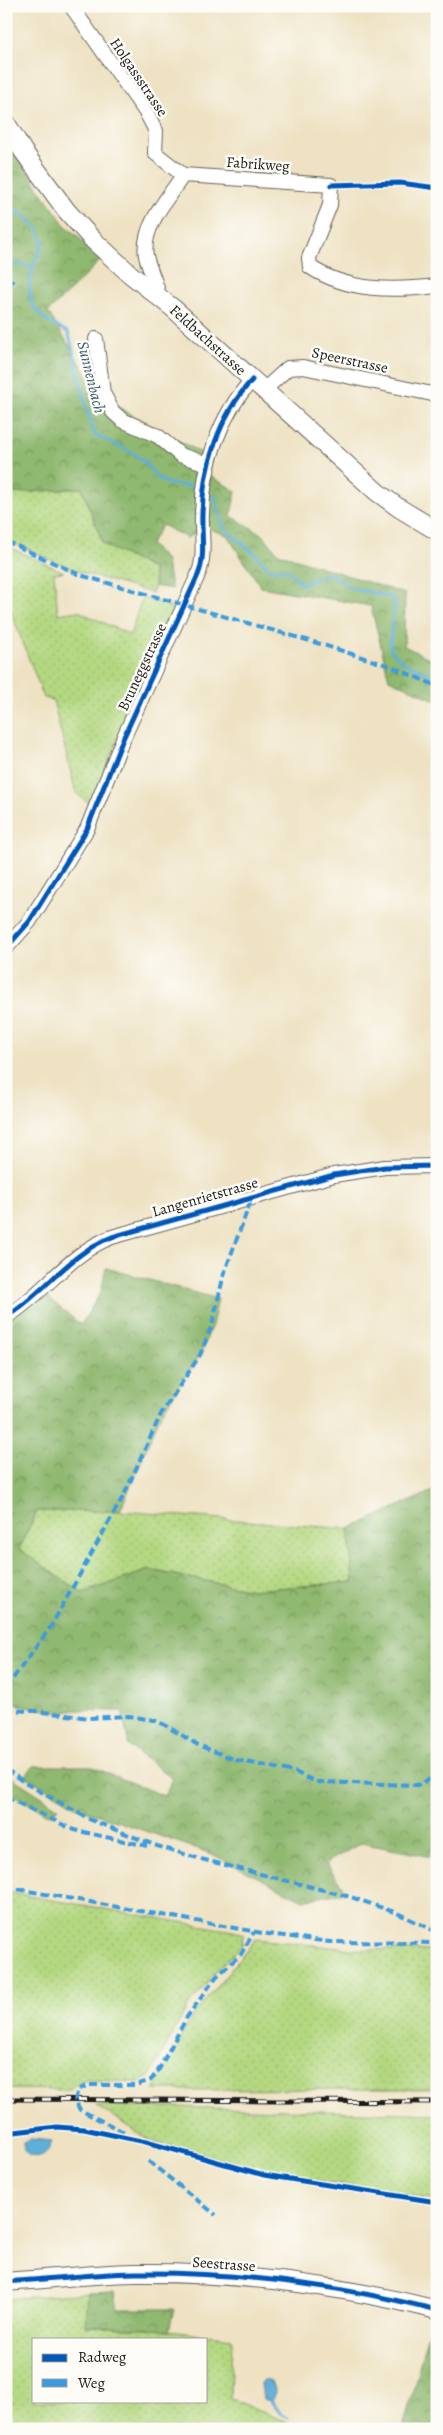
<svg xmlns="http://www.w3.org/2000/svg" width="443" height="2435" font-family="Alegreya,serif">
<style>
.grass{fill:url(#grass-dots);stroke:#687a4e;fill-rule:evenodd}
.forest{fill:url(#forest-crowns);stroke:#566a46}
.water{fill:#5eafd9;stroke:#3d667a}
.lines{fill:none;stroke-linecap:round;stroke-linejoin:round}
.stream{stroke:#5eafd9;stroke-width:3}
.minor-casing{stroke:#666156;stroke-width:16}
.major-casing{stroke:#666156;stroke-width:20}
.minor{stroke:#fff;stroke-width:14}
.major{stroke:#fff;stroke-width:18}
.rail-casing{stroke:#1c1c1c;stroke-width:5}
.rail{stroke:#fdfcf7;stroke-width:3;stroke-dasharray:9;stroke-linecap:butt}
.quiet{stroke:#3c9bdf;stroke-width:4;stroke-dasharray:8 4;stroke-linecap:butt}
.cycleway-casing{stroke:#fdfcf7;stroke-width:8}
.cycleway{stroke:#0057b8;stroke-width:5}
.labels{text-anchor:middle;stroke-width:5;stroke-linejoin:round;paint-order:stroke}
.street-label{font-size:15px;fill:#1c1c1c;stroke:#fdfcf7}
.water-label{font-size:16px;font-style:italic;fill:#3a5e71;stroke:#fdfcf7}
</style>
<defs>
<pattern id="grass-dots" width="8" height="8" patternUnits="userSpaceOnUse" patternTransform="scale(1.25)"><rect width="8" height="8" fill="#b4d881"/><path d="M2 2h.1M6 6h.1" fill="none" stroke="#9ab96f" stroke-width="1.8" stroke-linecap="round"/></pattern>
<pattern id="forest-crowns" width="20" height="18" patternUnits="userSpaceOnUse" patternTransform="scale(1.25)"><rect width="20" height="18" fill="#8fb86f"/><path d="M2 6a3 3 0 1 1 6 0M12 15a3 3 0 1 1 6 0" fill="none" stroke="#74955a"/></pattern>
</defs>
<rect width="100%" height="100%" fill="#fdfcf7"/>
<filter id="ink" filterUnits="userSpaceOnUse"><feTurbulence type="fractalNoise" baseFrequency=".02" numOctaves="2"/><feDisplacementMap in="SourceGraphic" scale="10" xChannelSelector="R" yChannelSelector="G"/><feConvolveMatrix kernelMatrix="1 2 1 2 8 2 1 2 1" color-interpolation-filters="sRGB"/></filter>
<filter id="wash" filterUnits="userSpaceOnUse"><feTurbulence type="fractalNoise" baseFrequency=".0096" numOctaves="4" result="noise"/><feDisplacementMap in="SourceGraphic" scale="20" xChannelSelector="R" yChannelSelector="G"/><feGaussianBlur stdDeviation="1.12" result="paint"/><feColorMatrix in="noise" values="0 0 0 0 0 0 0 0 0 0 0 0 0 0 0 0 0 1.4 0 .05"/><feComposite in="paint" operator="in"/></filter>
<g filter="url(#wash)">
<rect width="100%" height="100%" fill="#eee2c3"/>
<path class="grass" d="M 82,488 L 103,544 L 153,569 L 155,586 L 152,593 L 77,571 L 6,540 L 6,494 Z
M 6,546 L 64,572 L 54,573 L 58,614 L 78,611 L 130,635 L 142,598 L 167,604 L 173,611 L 90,804 L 76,793 L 53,700 L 44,698 L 6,599 Z
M 37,1511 L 120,1511 L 349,1529 L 353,1582 L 252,1590 L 149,1570 L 82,1594 L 19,1549 Z
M 6,1892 L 233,1931 L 243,1934 L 242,1945 L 216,1972 L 187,2007 L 150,2076 L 139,2082 L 88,2080 L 80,2082 L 70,2090 L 6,2089 Z
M 256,1939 L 350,1949 L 437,1951 L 437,2089 L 154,2090 L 192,2017 Z
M 96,2105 L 437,2114 L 437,2200 L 266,2172 L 146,2139 Z
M 88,2293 L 87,2326 L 169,2330 L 232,2338 L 230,2398 L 303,2429 L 6,2429 L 6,2299 ZM 34,2339 L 206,2339 L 206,2401 L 34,2401 Z"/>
<path class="forest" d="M 6,141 L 64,224 L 102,259 L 48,312 L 102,398 L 210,458 L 202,528 L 187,538 L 162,525 L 150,544 L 165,559 L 172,589 L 155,586 L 153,569 L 103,544 L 82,488 L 6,494 Z
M 210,476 L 236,491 L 231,516 L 263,535 L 278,553 L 405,594 L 404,646 L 437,662 L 437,701 L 389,679 L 371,606 L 261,587 L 227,535 L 207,528 Z
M 106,1268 L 218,1299 L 212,1325 L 200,1355 L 161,1414 L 120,1511 L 37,1511 L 19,1549 L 82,1593 L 149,1570 L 252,1590 L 353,1582 L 349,1529 L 437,1489 L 437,1858 L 361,1843 L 326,1863 L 346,1892 L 303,1900 L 212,1854 L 79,1808 L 25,1776 L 34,1766 L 90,1766 L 164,1796 L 173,1779 L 129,1746 L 122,1711 L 75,1710 L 60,1713 L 6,1702 L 6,1317 L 41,1292 L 81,1325 L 101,1292 Z
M 6,1775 L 8,1775 L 59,1808 L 50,1815 L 6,1791 Z
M 115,2292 L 118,2309 L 174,2309 L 169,2330 L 86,2326 L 88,2293 Z
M 431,2321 L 437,2322 L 437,2429 L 403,2429 Z"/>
<path class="water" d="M 31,2139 L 52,2141 C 47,2155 43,2158 29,2156 L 24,2150 L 23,2142 Z
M 264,2381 L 270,2381 L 275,2390 L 274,2398 L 271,2401 L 263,2399 L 261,2383 Z"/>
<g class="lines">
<path class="stream" d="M 6,192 L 10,196 L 8,203 L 16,214 L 21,212 L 38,229 L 43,243 C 32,267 19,294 41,316 C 47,323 59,327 68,332 C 78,366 83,401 95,435 L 133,453 L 146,463 L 156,477 L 169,484 L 192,486
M 6,268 L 16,264 L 32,267
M 214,495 L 224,528 L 254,553 L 269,569 L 288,570 L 301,584 L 327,574 L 336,577 L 350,588 L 392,597 L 395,606 L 390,641 L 391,650 L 403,662 L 437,678
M 271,2401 L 281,2414 L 287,2417"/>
</g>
</g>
<g filter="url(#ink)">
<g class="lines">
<defs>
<path id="minor" d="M 71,6 L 147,114 L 156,131 L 155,153 L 183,175 C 169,197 141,227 146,256 C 149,270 157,282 159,297
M 183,175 L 331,185 L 330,205 L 309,258 L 310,267 C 348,292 394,291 437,286
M 96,339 L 103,393 L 113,412 L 122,420 L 158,436 L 180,455 L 208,464
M 264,390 L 288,368 L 303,367 L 437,395
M 6,948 L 29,922 L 87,829 L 122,741 L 198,575 C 206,556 201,535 202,514 C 203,466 219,416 252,380
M 6,1317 C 44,1294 69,1253 112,1237 L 334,1175 L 385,1167 L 437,1166"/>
<path id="major" d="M 6,123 L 23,151 L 66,210 L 93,240 L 130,274 L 174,309 L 377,492 L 399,508 L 437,531
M 6,2282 C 49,2279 92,2274 135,2273 C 237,2272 338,2285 437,2310"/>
</defs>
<use href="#minor" class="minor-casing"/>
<use href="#major" class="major-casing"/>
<use href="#minor" class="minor"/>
<use href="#major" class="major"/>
<defs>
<path id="rail" d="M 6,2099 L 437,2102"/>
</defs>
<use href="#rail" class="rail-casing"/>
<use href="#rail" class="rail"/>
<path class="quiet" d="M 6,282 L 15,281
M 6,541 L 80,575 L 317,643 L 390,666 L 437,686
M 6,1688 L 50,1628 L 124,1495 L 161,1414 L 200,1355 L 212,1325 L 224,1274 L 252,1197
M 6,1710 L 37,1711 L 89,1718 L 128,1716 L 154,1720 L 165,1725 L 198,1745 L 236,1760 L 295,1772 L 316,1782 L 417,1785 L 437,1776
M 6,1769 L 25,1783 L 91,1820 L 157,1846 L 201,1859 L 351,1897 L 397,1913 L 437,1932
M 6,1797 L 74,1830 L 147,1846
M 6,1887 L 268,1934 L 330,1942 L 437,1943
M 124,2132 L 80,2110 L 75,2100 L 78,2090 L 88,2085 L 136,2085 L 151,2080 L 158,2071 L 187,2017 L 216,1977 L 241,1954 L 254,1932
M 148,2161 L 216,2215"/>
<defs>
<path id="cycleway" d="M 331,185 L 400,183 L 437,188
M 6,948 L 29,922 L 87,829 L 122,741 L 198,575 C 206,556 201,535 202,514 C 203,466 219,416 252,380
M 6,1317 C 44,1294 69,1253 112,1237 L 334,1175 L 385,1167 L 437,1166
M 6,2133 L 57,2127 L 84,2129 L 146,2142 L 264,2175 L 437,2202
M 6,2282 C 49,2279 92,2274 135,2273 C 237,2272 338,2285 437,2310"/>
</defs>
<use href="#cycleway" class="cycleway-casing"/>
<use href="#cycleway" class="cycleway"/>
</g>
</g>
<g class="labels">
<g class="street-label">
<text transform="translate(139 77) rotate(56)" y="5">Holgassstrasse</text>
<text transform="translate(258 164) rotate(4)" y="5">Fabrikweg</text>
<text transform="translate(208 340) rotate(42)" y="5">Feldbachstrasse</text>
<text transform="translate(350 360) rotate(12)" y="5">Speerstrasse</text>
<text transform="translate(142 667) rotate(-65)" y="5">Bruneggstrasse</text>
<text transform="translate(205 1197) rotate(-16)" y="5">Langenrietstrasse</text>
<text transform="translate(224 2264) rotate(4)" y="5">Seestrasse</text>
</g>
<g class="water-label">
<text transform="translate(92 377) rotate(76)" y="6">Sunnenbach</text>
</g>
</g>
<rect width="443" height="2435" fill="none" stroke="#fdfcf7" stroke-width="25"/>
<rect x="32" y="2338" width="175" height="65" fill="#fdfcf7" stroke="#a3a29f"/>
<rect x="42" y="2354" width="25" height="8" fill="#0057b8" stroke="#a3a29f"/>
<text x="78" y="2362" font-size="15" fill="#1c1c1c">Radweg</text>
<rect x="42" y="2379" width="25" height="8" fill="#3c9bdf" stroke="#a3a29f"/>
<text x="78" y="2388" font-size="15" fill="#1c1c1c">Weg</text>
</svg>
